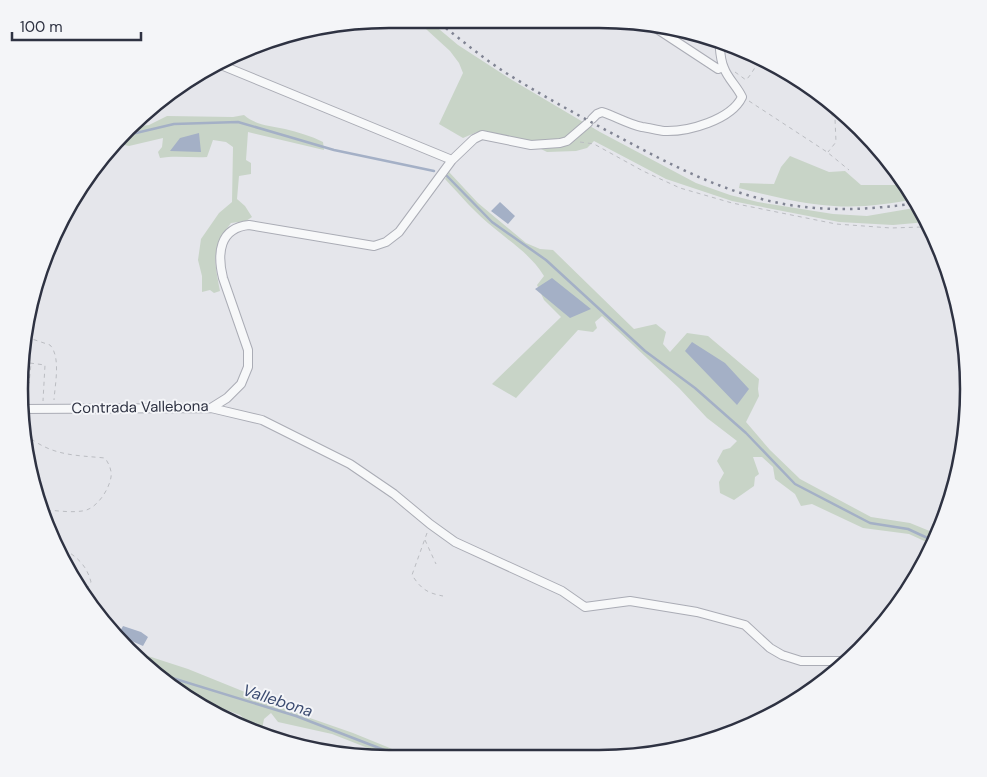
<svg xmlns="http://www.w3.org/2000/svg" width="987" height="777" font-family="'DM Sans',sans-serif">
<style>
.green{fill:#c8d4c7}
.water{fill:#a4b0c6}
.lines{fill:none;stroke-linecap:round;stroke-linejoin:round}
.stream{stroke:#a4b0c6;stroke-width:2.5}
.street-casing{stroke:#aaacb5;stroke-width:10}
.path{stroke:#bbbdc2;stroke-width:1;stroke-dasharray:4 4;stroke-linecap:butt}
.street{stroke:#f7f8f9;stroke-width:8}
.rail{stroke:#808493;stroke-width:2.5;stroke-dasharray:2.5 5;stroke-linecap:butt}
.labels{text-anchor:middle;stroke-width:4;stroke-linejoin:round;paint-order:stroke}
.street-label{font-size:15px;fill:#2e3242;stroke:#f4f5f8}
.water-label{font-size:16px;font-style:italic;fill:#3c4c71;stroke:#f4f5f8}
.rim{fill:none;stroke:#2e3242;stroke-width:2.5}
</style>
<rect width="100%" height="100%" fill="#e5e6eb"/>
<path class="green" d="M 415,19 L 427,19 L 458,45 L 512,80 L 600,132 L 696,183 L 730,195 L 758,202 L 833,214 L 867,216 L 920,207 L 927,222 L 893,225 L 839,222 L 732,201 L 666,179 L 594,141 L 587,148 L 576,151 L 547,152 L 527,142 L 477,132 L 463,138 L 439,124 L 463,73 L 459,63 L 450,51 Z
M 244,115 C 255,125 271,126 285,129 C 298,132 311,136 323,142 L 324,150 L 248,132 L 246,160 L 251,163 L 251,174 L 239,176 L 237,199 L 245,206 L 252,217 L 246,221 L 231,223 C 211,249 214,260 220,291 L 214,293 L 210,290 L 202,292 L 202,276 L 198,260 L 201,239 L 219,213 L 232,202 L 233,147 L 226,142 L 213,140 L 207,157 C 191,158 175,155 160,158 L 158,152 L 162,147 L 163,138 L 129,146 L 115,143 L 127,127 L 139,118 L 141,126 L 149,125 L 167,116 L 233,117 Z
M 790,156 L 829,172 L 845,171 L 861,185 L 903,185 L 915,199 C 889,204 860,208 834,206 C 801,204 770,196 739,188 L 740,183 L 774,184 L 781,167 Z
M 449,172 L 478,203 L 526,243 L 540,249 L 553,250 L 634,329 L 656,324 L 666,332 L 663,344 L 670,352 L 687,333 L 708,336 L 759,379 L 758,389 L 759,396 L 746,422 L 770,450 L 800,479 L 871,517 L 910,523 L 937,534 L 933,545 L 909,534 L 863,528 L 812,504 L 801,506 L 795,494 L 775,479 L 773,467 L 762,457 L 753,457 L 759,474 L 755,477 L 754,486 L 734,500 L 720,493 L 719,482 L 724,473 L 717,461 L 723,450 L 730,448 L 737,441 L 707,418 L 679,388 L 602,316 L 595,322 L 597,328 L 593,332 L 578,330 L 516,398 L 492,384 L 561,317 L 544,300 L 537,285 L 544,276 C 531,255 513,244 494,228 C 476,214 461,196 445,179 Z
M 119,640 L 129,643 L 148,656 L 188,669 L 307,717 L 353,733 L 402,753 L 378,752 L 332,734 L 278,722 L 271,713 L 264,719 L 261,734 L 252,732 L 249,723 L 240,715 L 218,707 L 178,687 L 172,686 Z"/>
<path class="water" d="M 199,133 L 201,152 L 170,151 L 180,138 Z
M 500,202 L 515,216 L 508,224 L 491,211 Z
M 552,278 L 591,309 L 570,318 L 535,289 Z
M 692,342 L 725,363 L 749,389 L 737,405 L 685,351 Z
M 123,626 L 141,632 L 148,637 L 143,646 L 118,635 Z"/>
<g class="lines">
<path class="stream" d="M 119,137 L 174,124 L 238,122 L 334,150 L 434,171
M 447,176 L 492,222 L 546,260 L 645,351 L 695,388 L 746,433 L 795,484 L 870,523 L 908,529 L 934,541
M 156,673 L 296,716 L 392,753"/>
<defs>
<path id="street" d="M 651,25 L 718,69 L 723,67
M 216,63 L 452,160
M 592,119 L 597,114 L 602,112 C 615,116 628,124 642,127 C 649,128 657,130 664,131 C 688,132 731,120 742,97 C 737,86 728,79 724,68 C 720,60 720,48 719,39
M 211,408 L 262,420 L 350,464 L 394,494 L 430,524 L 455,542 L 562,591 L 585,607 L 630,601 L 697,612 L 745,625 L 770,648 L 782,655 L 801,661 L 847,661
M 21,409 L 211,408 L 227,398 L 241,384 L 248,367 L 248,350 L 223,278 C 217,254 219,228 249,225 L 374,246 L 386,242 L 399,232 L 452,160 L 474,139 L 482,135 L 531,145 L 560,143 L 567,141 L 588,123"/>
</defs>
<use href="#street" class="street-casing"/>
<path class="path" d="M 735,72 L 746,80 C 753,73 755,65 762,59
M 811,88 L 835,119 L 836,142 L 828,152
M 749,101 L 827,152 L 849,170
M 580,142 L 594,144 L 643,171 L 680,188 L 732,203 L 836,224 L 891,228 L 922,227 L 930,229
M 26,337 L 50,345 C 61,357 55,384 54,400
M 22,362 L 45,365 L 43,401
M 19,385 L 25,386 L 29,383 L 31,364
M 25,434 C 51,456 74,455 105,458 C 109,464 112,470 111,477 C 109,490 96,510 82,511 C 69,513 55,510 42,510
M 427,533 L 412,575 C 421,589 427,593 443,596
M 425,540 L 436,564
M 57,546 C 74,554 86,563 91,582 L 84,595"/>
<use href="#street" class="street"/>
<path class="rail" d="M 434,19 C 458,37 481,57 506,73 C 543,96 581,117 619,137 C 673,166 728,195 790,205 C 835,212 874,209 918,203"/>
</g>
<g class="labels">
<g class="street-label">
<text transform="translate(140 407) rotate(-1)" y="5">Contrada Vallebona</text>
</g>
<g class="water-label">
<text transform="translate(278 700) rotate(18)" y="6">Vallebona</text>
</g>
</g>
<path d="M0 0H987V777H0ZM389 28H599A361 361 0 0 1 960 389V389A361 361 0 0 1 599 750H389A361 361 0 0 1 28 389V389A361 361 0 0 1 389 28Z" fill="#f4f5f8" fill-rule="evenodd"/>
<path class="rim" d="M389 28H599A361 361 0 0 1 960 389V389A361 361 0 0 1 599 750H389A361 361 0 0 1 28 389V389A361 361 0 0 1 389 28Z"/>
<path d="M12 32v8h129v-8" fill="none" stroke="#2e3242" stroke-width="2.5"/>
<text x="20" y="32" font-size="15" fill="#2e3242" stroke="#f4f5f8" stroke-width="4" paint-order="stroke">100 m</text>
</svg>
